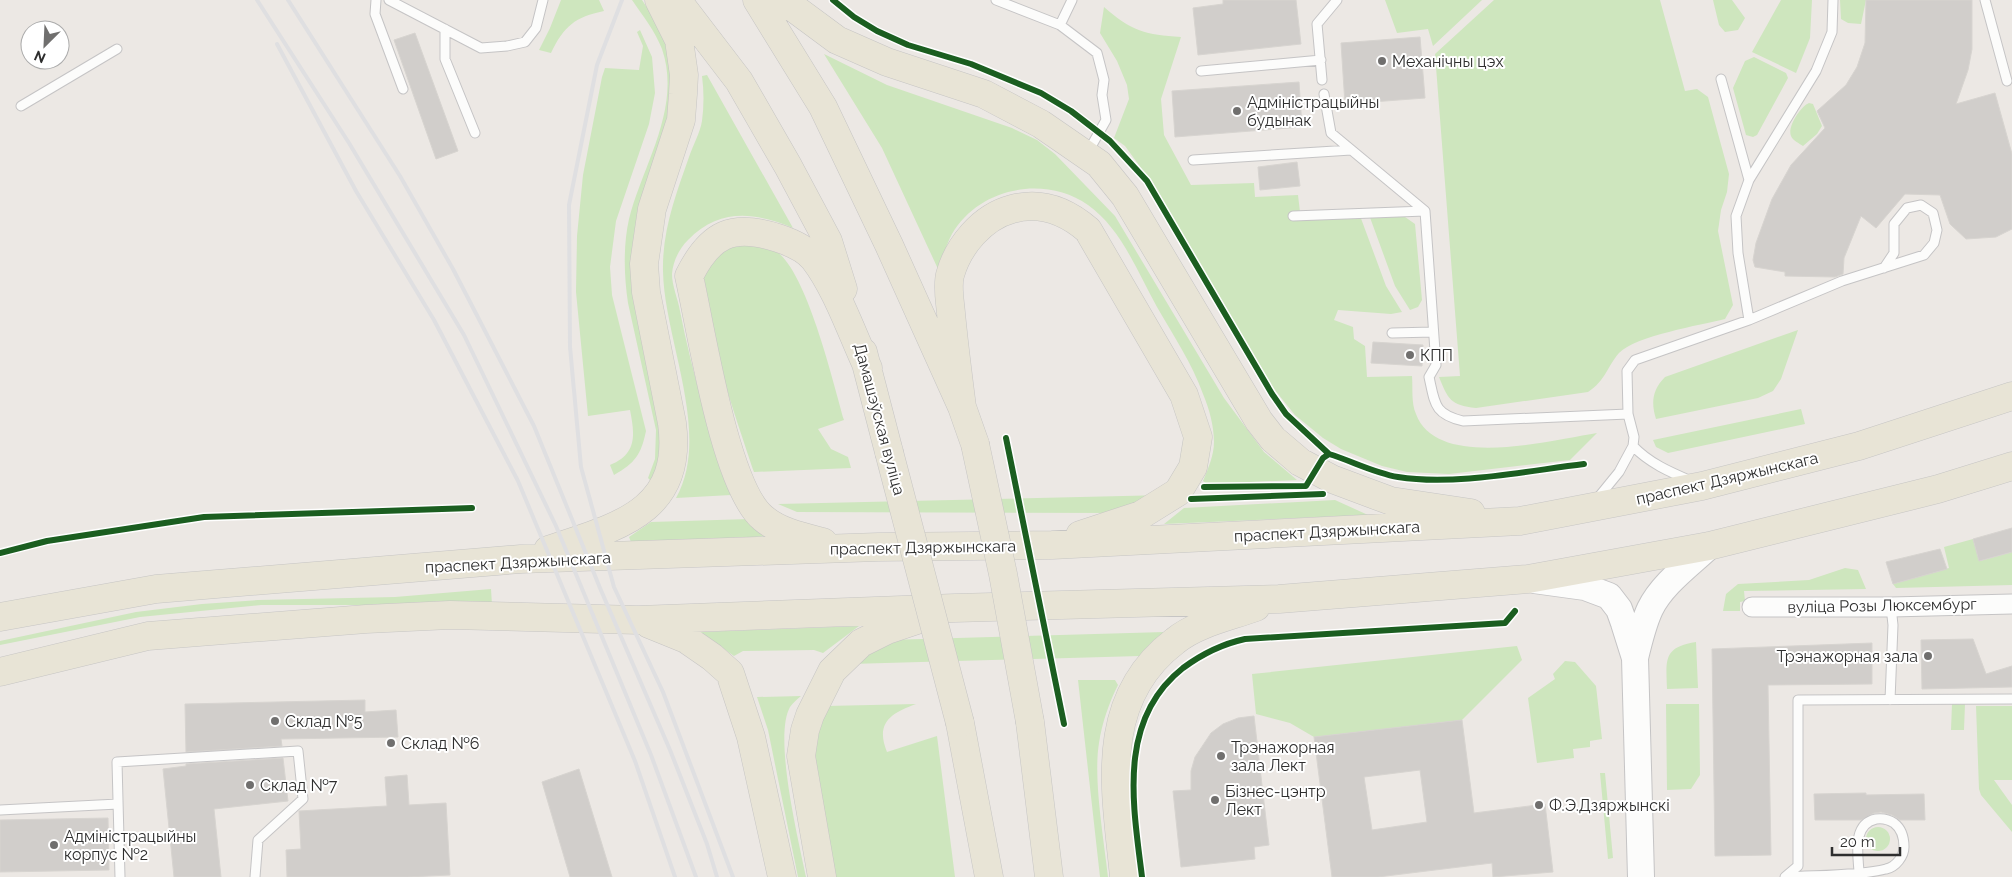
<svg xmlns="http://www.w3.org/2000/svg" width="2012" height="877" font-family="Raleway,sans-serif">
<style>
.green{fill:#cee6be}
.building{fill:#d1cecb;stroke:#d7d4d0;fill-rule:evenodd}
.lines{fill:none;stroke-linecap:round;stroke-linejoin:round}
.service-casing{stroke:#c5c4c5;stroke-width:11}
.minor-casing{stroke:#c5c4c5;stroke-width:21}
.secondary-casing{stroke:#c5c4c5;stroke-width:28}
.primary-casing{stroke:#c6c5c4;stroke-width:29}
.service{stroke:#fcfcfb;stroke-width:9}
.minor{stroke:#fcfcfb;stroke-width:19}
.secondary{stroke:#fcfcfb;stroke-width:26}
.primary{stroke:#e8e4d6;stroke-width:28}
.rail{stroke:#dfdfe1;stroke-width:4}
.primary-bridge-casing{stroke:#c6c5c4;stroke-width:29;stroke-linecap:butt}
.primary-bridge{stroke:#e8e4d6;stroke-width:28}
.cycleway-casing{stroke:#fff;stroke-width:9}
.cycleway{stroke:#1b5e20;stroke-width:6}
.poi-dot{fill:#706f6e;stroke:#fff;stroke-width:2}
.labels{text-anchor:middle;stroke-width:4;stroke-linejoin:round;paint-order:stroke}
.poi-label{font-size:16px;fill:#2e2e2e;stroke:#fff;text-anchor:start}
.street-label{font-size:16px;fill:#2e2e2e;stroke:#fff}
</style>
<rect width="100%" height="100%" fill="#ece8e4"/>
<path class="green" d="M 561,0 L 599,0 L 604,11 C 575,17 564,26 551,53 L 539,50 L 550,28 Z
M 632,0 L 642,0 L 667,38 L 675,98 L 649,187 L 664,414 L 655,485 L 648,478 L 655,459 L 656,430 L 628,303 C 624,276 623,246 629,219 C 643,164 682,108 662,49 C 655,31 643,16 632,0 Z
M 1385,0 L 1482,0 L 1433,46 L 1428,29 L 1397,33 Z
M 1494,0 L 1660,0 L 1685,91 L 1697,89 L 1708,97 L 1729,174 L 1727,192 L 1721,210 L 1718,231 L 1733,305 L 1725,319 C 1701,325 1635,336 1619,353 C 1607,367 1606,380 1588,392 L 1476,408 C 1450,405 1448,399 1439,377 L 1460,376 L 1435,54 Z
M 1713,0 L 1732,0 L 1745,18 L 1738,30 L 1725,32 L 1719,25 Z
M 1781,0 L 1812,0 L 1810,38 L 1796,73 L 1752,52 Z
M 1840,0 L 1866,0 L 1861,24 L 1848,23 L 1841,19 Z
M 1104,7 C 1131,31 1146,35 1181,37 L 1161,99 L 1164,135 L 1191,185 L 1254,183 L 1255,197 L 1298,195 L 1300,212 L 1359,213 L 1386,286 L 1402,312 L 1391,314 L 1338,310 L 1334,320 L 1353,327 L 1354,339 L 1365,346 L 1367,377 L 1412,376 C 1413,388 1411,403 1416,414 C 1437,471 1552,440 1597,433 L 1570,460 L 1449,474 L 1407,472 L 1382,466 L 1341,449 L 1323,438 L 1295,415 L 1270,384 L 1155,187 L 1125,146 L 1114,138 L 1129,99 L 1127,85 L 1117,61 L 1100,33 Z
M 640,30 L 652,57 L 655,93 L 649,124 L 616,221 L 610,267 L 612,295 L 646,431 C 641,455 635,463 614,475 L 610,465 C 637,454 635,435 630,410 L 588,416 L 576,292 L 577,236 L 583,175 L 602,77 L 605,68 L 639,70 L 643,46 L 637,32 Z
M 824,54 L 887,85 L 1012,128 L 1037,140 L 1055,154 L 1115,216 L 1224,398 L 1264,452 L 1297,480 L 1207,484 L 1203,481 C 1208,469 1214,455 1214,442 C 1214,426 1209,408 1203,394 C 1192,363 1173,335 1157,307 C 1138,273 1121,228 1088,205 C 1045,175 979,187 952,234 C 946,245 943,258 938,269 L 882,148 Z
M 1754,57 L 1786,73 L 1788,78 L 1757,135 L 1753,137 L 1746,135 L 1733,88 L 1745,61 Z
M 707,75 L 793,228 C 754,212 720,208 688,240 C 679,249 673,261 672,274 C 672,286 678,299 680,311 C 692,373 711,435 731,495 L 676,498 C 712,434 664,340 663,271 C 662,231 676,194 689,157 C 693,145 700,133 702,121 C 704,106 704,91 702,76 Z
M 1809,103 L 1813,104 L 1822,126 L 1817,134 L 1803,146 C 1799,143 1793,141 1791,136 C 1787,127 1801,106 1809,103 Z
M 1368,212 L 1398,212 L 1415,224 L 1422,300 L 1418,307 L 1410,310 L 1395,286 Z
M 739,243 C 749,245 768,245 776,251 C 807,272 833,382 844,420 L 818,429 L 831,449 L 848,457 L 851,468 L 754,472 C 742,435 694,300 703,269 C 707,255 727,249 739,243 Z
M 1798,330 L 1781,379 L 1773,391 L 1758,398 L 1656,419 C 1651,403 1652,390 1665,377 Z
M 1801,409 L 1805,424 L 1668,453 L 1656,447 L 1653,440 Z
M 1166,495 L 1122,513 L 797,512 L 778,504 Z
M 1335,500 L 1368,515 L 1164,524 L 1184,508 Z
M 750,519 L 777,536 L 631,542 L 629,537 L 651,522 Z
M 1973,539 L 1980,561 L 2012,552 L 2012,585 L 1896,588 L 1893,584 L 1949,568 L 1944,547 Z
M 1845,568 L 1858,570 L 1866,589 L 1744,591 L 1745,601 L 1740,602 L 1740,611 L 1723,611 L 1726,594 L 1738,584 L 1809,580 Z
M 491,589 L 492,605 L 261,605 L 140,617 L 0,645 L 0,641 L 136,612 L 202,604 L 258,600 L 395,597 Z
M 859,626 L 823,653 L 814,650 L 743,651 L 734,656 L 700,632 Z
M 1165,632 L 1140,656 L 850,664 L 887,640 Z
M 1696,642 L 1698,688 L 1667,689 C 1666,660 1663,647 1696,642 Z
M 1517,646 L 1522,660 L 1462,720 L 1314,737 L 1290,723 L 1256,714 L 1252,674 Z
M 1565,661 L 1575,662 L 1596,686 L 1602,739 L 1590,741 L 1590,747 L 1573,749 L 1574,758 L 1537,763 L 1528,698 L 1555,679 L 1553,674 Z
M 1078,680 L 1115,680 L 1118,685 C 1109,703 1102,723 1099,743 C 1093,779 1104,839 1108,877 L 1100,877 Z
M 801,696 C 797,699 793,703 790,707 C 773,737 799,842 806,877 L 798,877 L 768,730 L 757,697 Z
M 916,704 C 891,713 875,723 887,752 L 937,736 L 955,877 L 834,877 L 811,755 L 826,706 Z
M 1666,704 L 1699,704 L 1700,775 L 1691,789 L 1667,790 Z
M 1952,704 L 1965,704 L 1964,730 L 1951,730 Z
M 1976,706 L 2012,706 L 2012,780 L 1994,780 L 2012,805 L 2012,832 L 1981,795 L 1979,789 Z
M 1600,773 L 1605,773 L 1613,858 L 1608,859 Z
M1866 839a12 12 0 1 1 24 0a12 12 0 1 1-24 0Z"/>
<path class="building" d="M 1223,0 L 1296,0 L 1301,44 L 1198,55 L 1193,8 L 1223,4 Z
M 1866,0 L 1972,0 L 1972,49 L 1968,70 L 1956,104 L 1995,93 L 2012,154 L 2012,229 L 1996,237 L 1966,239 L 1950,224 L 1940,195 L 1905,194 L 1876,228 L 1861,216 L 1844,258 L 1843,274 L 1835,277 L 1785,276 L 1785,272 L 1755,267 L 1753,260 L 1756,243 L 1772,199 L 1791,165 L 1825,128 L 1817,111 L 1846,85 L 1857,67 L 1865,43 Z
M 415,33 L 458,151 L 436,159 L 394,40 Z
M 1420,37 L 1425,98 L 1345,104 L 1341,43 Z
M 1299,82 L 1302,127 L 1175,137 L 1172,91 Z
M 1297,162 L 1300,186 L 1260,190 L 1258,167 Z
M 1373,342 L 1423,345 L 1422,366 L 1371,363 Z
M 2012,528 L 2012,552 L 1979,561 L 1973,539 Z
M 1940,549 L 1947,569 L 1893,584 L 1886,562 Z
M 1973,639 L 1986,674 L 2012,666 L 2012,687 L 1922,689 L 1921,640 Z
M 1872,643 L 1872,684 L 1768,685 L 1771,855 L 1715,856 L 1712,649 Z
M 365,700 L 365,712 L 396,710 L 398,737 L 281,739 L 282,746 L 186,752 L 185,704 Z
M 1254,716 L 1269,845 L 1254,847 L 1255,859 L 1181,867 L 1173,791 L 1191,790 L 1191,771 L 1195,757 L 1211,733 L 1223,724 L 1238,718 Z
M 1462,720 L 1474,813 L 1545,804 L 1553,872 L 1493,877 L 1492,863 L 1378,877 L 1332,877 L 1314,737 ZM 1420,770 L 1427,822 L 1372,830 L 1364,777 Z
M 283,758 L 288,801 L 214,809 L 221,877 L 174,877 L 163,769 L 186,766 L 186,764 Z
M 579,769 L 612,877 L 570,877 L 542,782 Z
M 407,775 L 409,805 L 446,803 L 450,875 L 407,877 L 287,877 L 286,850 L 301,849 L 299,811 L 387,806 L 385,777 Z
M 1866,793 L 1866,795 L 1924,794 L 1925,820 L 1900,820 L 1892,815 L 1881,812 L 1874,813 L 1861,820 L 1815,820 L 1814,794 Z
M 108,818 L 109,870 L 0,872 L 0,820 Z"/>
<g class="lines">
<defs>
<path id="service" d="M 376,0 L 375,14 L 403,89
M 389,0 L 481,48 L 507,46 L 525,42 L 536,28 L 543,0
M 996,0 L 1060,25 L 1097,53 L 1104,80 L 1102,95 L 1106,120 L 1088,152
M 1985,0 L 2007,81
M 1060,25 L 1072,0
M 445,29 L 445,59 L 475,133
M 1201,71 L 1321,60
M 1721,79 L 1749,180
M 1322,80 L 1317,24 L 1337,0
M 1324,94 L 1331,133 L 1425,211 L 1436,365 L 1429,377 C 1435,404 1434,414 1463,421 L 1628,414
M 21,106 L 117,49
M 1193,160 L 1351,150
M 1293,216 L 1425,211
M 1749,320 L 1738,253 L 1736,216 L 1749,180 L 1816,71 L 1832,32 L 1833,0
M 1392,333 L 1433,332
M 1633,446 C 1649,463 1670,472 1691,481
M 1597,499 L 1619,472 L 1633,446 L 1634,437 L 1628,414 L 1627,371 L 1635,360 L 1749,320 L 1842,281 L 1924,255 L 1934,243 L 1937,230 L 1933,213 L 1921,205 L 1907,208 L 1894,224 L 1894,253 L 1884,268
M 1890,700 L 1893,625 L 1891,607
M 0,810 L 118,804
M 120,877 L 117,762 L 298,751 L 303,799 L 258,840 L 255,877
M 1785,877 L 1798,866 L 1798,700 L 2012,699
M 1786,877 C 1816,875 1858,876 1886,869 C 1896,867 1904,856 1904,847 C 1904,838 1902,829 1894,823 C 1888,819 1883,818 1876,819 C 1852,824 1858,854 1859,872"/>
<path id="minor" d="M 1752,607 L 1891,607 L 2012,604"/>
<path id="secondary" d="M 1534,580 L 1585,587 L 1609,596 L 1619,609 L 1624,623 L 1635,658 L 1641,877
M 1635,658 C 1639,641 1643,624 1650,609 C 1662,584 1689,565 1709,546"/>
<path id="primary" d="M 677,0 L 739,81 L 788,166 L 828,241 L 843,289
M 757,0 L 823,107 L 889,245 L 962,407 L 975,444
M 783,0 L 837,40 L 887,62 L 984,94 L 1041,124 L 1099,164 L 1125,196 L 1259,421 L 1273,439 L 1300,462 L 1332,479 L 1391,501 L 1471,513
M 863,352 L 889,452
M 962,407 C 958,376 954,345 951,313 C 950,301 947,287 950,275 C 958,246 982,217 1012,209 C 1041,201 1066,211 1088,230 L 1184,395 L 1198,437 L 1193,467 L 1178,492 L 1141,515 L 1080,535
M 823,542 C 803,537 779,532 763,518 C 725,487 701,329 689,276 C 710,234 732,223 778,238 C 790,242 806,249 814,259 C 837,289 852,334 868,368
M 548,550 C 616,527 684,513 672,423 L 646,292 L 644,264 L 652,209 L 681,120 L 683,94 L 684,75 L 679,40 L 659,0
M 0,617 L 156,589 L 521,559 L 878,547 L 1052,545 L 1520,521 L 1702,486 L 1859,446 L 2012,396
M 649,624 L 686,639 L 712,657 L 730,673 L 751,737 L 782,877
M 0,672 L 148,636 L 366,619 L 450,615 L 638,620 L 955,608 L 1279,599 L 1528,579 L 1709,546 L 1938,489 L 2012,466
M 1030,722 L 1049,877
M 960,723 L 989,877
M 822,877 L 801,756 L 805,730 L 810,715 L 832,671 L 861,643 L 887,630 L 923,618
M 1124,877 C 1116,792 1096,701 1175,641 C 1197,623 1229,617 1256,607"/>
</defs>
<use href="#service" class="service-casing"/>
<use href="#minor" class="minor-casing"/>
<use href="#secondary" class="secondary-casing"/>
<use href="#primary" class="primary-casing"/>
<use href="#service" class="service"/>
<use href="#minor" class="minor"/>
<use href="#secondary" class="secondary"/>
<use href="#primary" class="primary"/>
<path class="rail" d="M 257,0 L 349,143 L 464,335 L 556,526 L 651,755 L 696,877
M 288,0 L 400,176 L 453,269 L 534,426 L 600,588 L 670,750 L 707,844 L 717,877
M 622,0 L 597,65 L 569,205 L 570,347 L 581,467 L 614,587 L 663,692 L 733,877
M 277,44 L 356,191 L 434,320 L 518,481 L 635,761 L 675,877"/>
<defs>
<path id="primary-bridge" d="M 975,444 L 1003,574 L 1030,722
M 889,452 L 960,723"/>
</defs>
<use href="#primary-bridge" class="primary-bridge-casing"/>
<use href="#primary-bridge" class="primary-bridge"/>
<defs>
<path id="cycleway" d="M 833,0 L 854,17 L 877,31 L 908,45 L 971,64 L 1041,93 L 1071,111 L 1110,141 L 1147,181 L 1272,394 L 1286,414 L 1329,454
M 1006,438 L 1064,724
M 1204,487 L 1306,486 L 1323,458 L 1329,454 C 1352,461 1374,473 1398,477 C 1454,486 1526,471 1584,464
M 1191,499 L 1323,494
M 0,553 L 47,541 L 204,517 L 472,508
M 1142,877 C 1133,804 1117,720 1183,668 C 1202,654 1222,644 1245,639 L 1505,623 L 1515,611"/>
</defs>
<use href="#cycleway" class="cycleway-casing"/>
<use href="#cycleway" class="cycleway"/>
</g>
<g class="poi-dot">
<circle cx="1382" cy="61" r="5"/>
<circle cx="1237" cy="111" r="5"/>
<circle cx="1410" cy="355" r="5"/>
<circle cx="1928" cy="656" r="5"/>
<circle cx="275" cy="721" r="5"/>
<circle cx="391" cy="743" r="5"/>
<circle cx="1221" cy="756" r="5"/>
<circle cx="250" cy="785" r="5"/>
<circle cx="1215" cy="800" r="5"/>
<circle cx="1539" cy="805" r="5"/>
<circle cx="54" cy="845" r="5"/>
</g>
<g class="labels">
<g class="poi-label">
<text x="1392" y="67">Механічны цэх</text>
<text x="1247" y="108">Адміністрацыйны<tspan x="1247" dy="18">будынак</tspan></text>
<text x="1420" y="361">КПП</text>
<text x="1918" y="662" text-anchor="end">Трэнажорная зала</text>
<text x="285" y="727">Склад №5</text>
<text x="401" y="749">Склад №6</text>
<text x="1231" y="753">Трэнажорная<tspan x="1231" dy="18">зала Лект</tspan></text>
<text x="260" y="791">Склад №7</text>
<text x="1225" y="797">Бізнес-цэнтр<tspan x="1225" dy="18">Лект</tspan></text>
<text x="1549" y="811">Ф.Э.Дзяржынскі</text>
<text x="64" y="842">Адміністрацыйны<tspan x="64" dy="18">корпус №2</tspan></text>
</g>
<g class="street-label">
<text transform="translate(880 419) rotate(75)" y="6">Дамашэўская вуліца</text>
<text transform="translate(1727 478) rotate(-13)" y="6">праспект Дзяржынскага</text>
<text transform="translate(1327 531) rotate(-3)" y="6">праспект Дзяржынскага</text>
<text transform="translate(923 547) rotate(-1)" y="6">праспект Дзяржынскага</text>
<text transform="translate(518 562) rotate(-3)" y="6">праспект Дзяржынскага</text>
<text transform="translate(1882 605) rotate(-1)" y="6">вуліца Розы Люксембург</text>
</g>
</g>
<g transform="translate(45 45) rotate(204)"><circle r="24" fill="#ffffff" stroke="#ababab"/>
<path d="M0-4L9 19L0 12L-9 19Z" fill="#706f6e"/>
<text y="-8" font-size="14" font-weight="bold" text-anchor="middle" fill="#2e2e2e">N</text>
</g>
<path d="M1832 847v8h68v-8" fill="none" stroke="#2e2e2e" stroke-width="2.5"/>
<text x="1840" y="847" font-size="15" fill="#2e2e2e" stroke="#ffffff" stroke-width="4" paint-order="stroke">20 m</text>
</svg>
